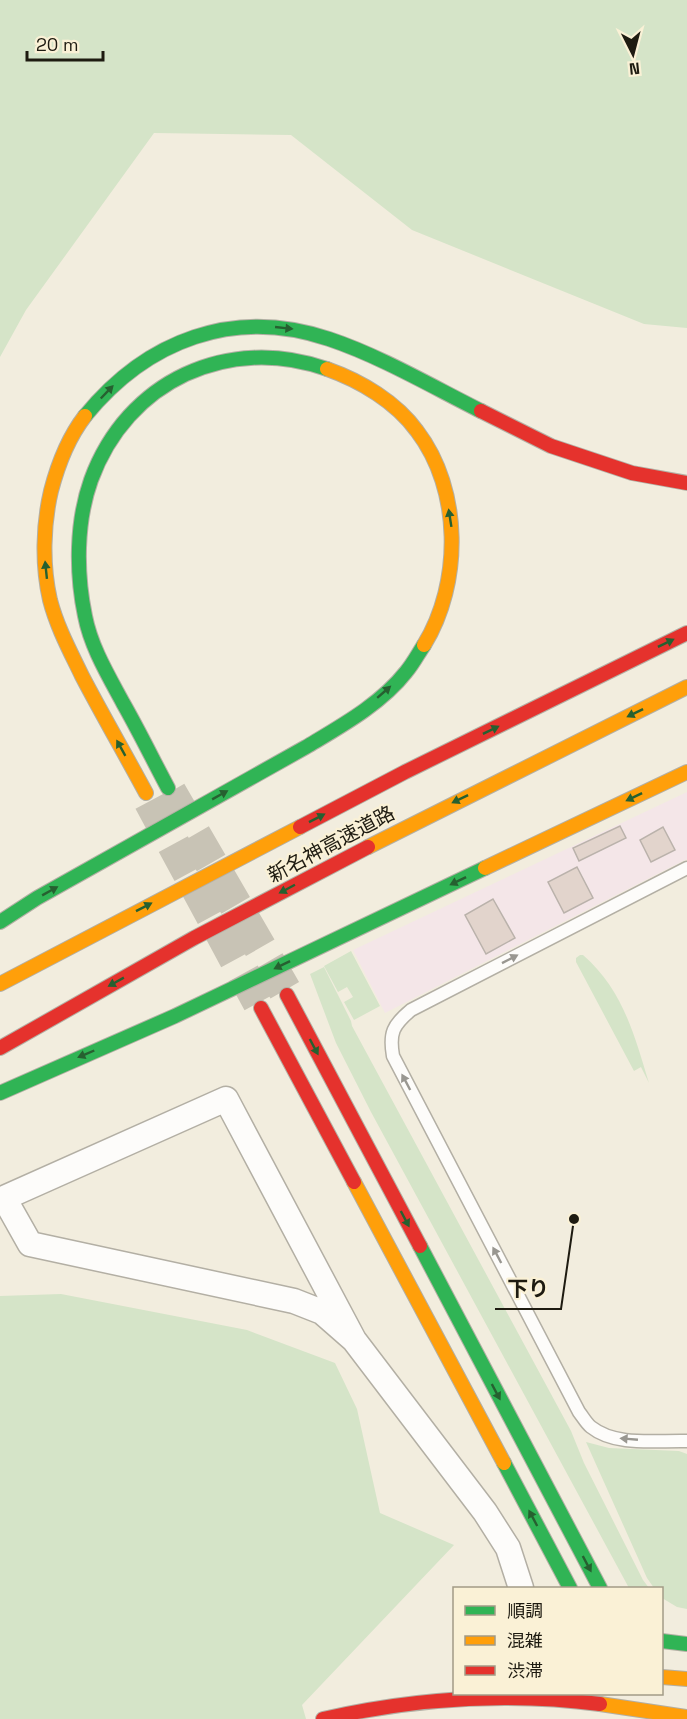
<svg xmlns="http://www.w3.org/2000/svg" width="687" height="1719" font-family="'Space Grotesk','Noto Sans JP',sans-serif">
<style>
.commercial{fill:#f4e6e8}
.green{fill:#d5e4c8}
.building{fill:#e2d4cc;stroke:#bab2ab;stroke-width:1.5}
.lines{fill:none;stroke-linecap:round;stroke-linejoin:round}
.highway-tunnel{stroke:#c8c3b5;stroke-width:33;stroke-dasharray:33 16;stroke-linecap:butt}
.lane-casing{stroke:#b3afa4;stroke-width:15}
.street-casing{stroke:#b3afa4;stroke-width:27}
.fast-casing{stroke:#b3afa4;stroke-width:16}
.slow-casing{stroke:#b3afa4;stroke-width:16}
.jam-casing{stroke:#b3afa4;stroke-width:16}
.lane{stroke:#fdfcfa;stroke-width:12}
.street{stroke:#fdfcfa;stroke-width:24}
.fast{stroke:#30b455;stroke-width:14}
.slow{stroke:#ff9f0a;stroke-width:14}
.jam{stroke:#e5322d;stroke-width:14}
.oneway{fill:#266030}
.oneway2{fill:#999791}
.labels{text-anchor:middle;stroke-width:4.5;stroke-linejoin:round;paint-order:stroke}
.street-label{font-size:20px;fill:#1e1b11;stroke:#faf1d6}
.leader{fill:none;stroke:#1e1b11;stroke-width:2}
.callout-dot{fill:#1e1b11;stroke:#faf1d6;stroke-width:2}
.callout-label{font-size:21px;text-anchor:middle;font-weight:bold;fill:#1e1b11;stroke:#faf1d6;stroke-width:4.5;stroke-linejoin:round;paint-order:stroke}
</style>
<rect width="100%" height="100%" fill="#f2edde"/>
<path class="commercial" d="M 687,792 L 687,859 L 385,1013 L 353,950 Z"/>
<path class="green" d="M 0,0 L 687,0 L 687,328 L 644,324 L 412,230 L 291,135 L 154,133 L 26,310 L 0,357 Z
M 351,951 L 380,1006 L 354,1020 L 344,1002 L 353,997 L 347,987 L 338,992 L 324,966 Z
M 580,955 L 583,955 C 623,990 634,1034 649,1083 L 641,1067 L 634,1071 L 576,962 L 576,958 Z
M 324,967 L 351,1021 L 352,1026 L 571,1431 L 584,1463 L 643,1580 L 649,1588 L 629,1588 L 371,1112 L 336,1043 L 310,974 Z
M 61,1294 L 247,1330 L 335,1363 L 357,1409 L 380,1513 L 454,1545 L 302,1705 L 306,1719 L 0,1719 L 0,1296 Z
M 586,1442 L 609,1448 L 679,1451 L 687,1454 L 687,1609 L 677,1607 L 662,1598 L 662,1588 L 654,1588 L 647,1578 Z"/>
<path class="building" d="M 620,826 L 626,838 L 579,861 L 573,848 Z
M 663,827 L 675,850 L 651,862 L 640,840 Z
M 577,867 L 593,898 L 564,913 L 548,882 Z
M 493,899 L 515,938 L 486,954 L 465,915 Z"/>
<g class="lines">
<path class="highway-tunnel" d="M 170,792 L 287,994
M 150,801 L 261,1006"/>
<defs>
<path id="lane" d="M 687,868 L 411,1010 C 393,1025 389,1033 393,1056 L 579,1412 C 583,1417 586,1423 591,1427 C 616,1447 657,1440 687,1441"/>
<path id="street" d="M 354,1340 L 322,1312 L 294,1301 L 30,1244 L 4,1198 L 226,1099 L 354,1340 L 485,1512 L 508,1548 L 521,1588"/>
<path id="fast" d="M 85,416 C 147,340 234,307 329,339 C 380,356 433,387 481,411
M 168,788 C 153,760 139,731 123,703 C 108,675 91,647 85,616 C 76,573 76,522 91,480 C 127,381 228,334 327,369
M 0,922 L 37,898 L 306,747 C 341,726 381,704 406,672 C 413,664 418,654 424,645
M 0,1093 L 175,1016 L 485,868
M 420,1246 L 600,1588
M 504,1463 L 570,1588
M 662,1641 L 687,1644"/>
<path id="slow" d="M 327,369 C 361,381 396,402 417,431 C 462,490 462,583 424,645
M 85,416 C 68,438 58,464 51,491 C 43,525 42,565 50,600 C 57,627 70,651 82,676 C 103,716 125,754 146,793
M 368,847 L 687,687
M 485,868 L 687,772
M 0,984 L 300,827
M 354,1182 L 504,1463
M 662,1677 L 687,1679
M 600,1704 L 687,1717"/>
<path id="jam" d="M 481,411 L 551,446 L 632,473 L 687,483
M 300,827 L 405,772 L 687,633
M 287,995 L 420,1246
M 261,1008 L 354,1182
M 0,1048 L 194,938 L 368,847
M 323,1719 C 415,1698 506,1692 600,1704"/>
</defs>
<use href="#lane" class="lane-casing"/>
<use href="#street" class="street-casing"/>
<use href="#fast" class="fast-casing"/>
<use href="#slow" class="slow-casing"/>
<use href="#jam" class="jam-casing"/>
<use href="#lane" class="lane"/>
<use href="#street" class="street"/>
<use href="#fast" class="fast"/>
<use href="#slow" class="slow"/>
<use href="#jam" class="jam"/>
</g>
<defs><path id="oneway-solid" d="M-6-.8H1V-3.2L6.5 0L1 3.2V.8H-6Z" transform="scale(1.5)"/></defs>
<g class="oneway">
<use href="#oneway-solid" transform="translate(284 328) rotate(6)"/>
<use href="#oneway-solid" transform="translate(107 392) rotate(-46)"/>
<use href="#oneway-solid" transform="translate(450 518) rotate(-99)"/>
<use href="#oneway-solid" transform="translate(46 570) rotate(-96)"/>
<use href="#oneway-solid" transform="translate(666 643) rotate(-26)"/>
<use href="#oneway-solid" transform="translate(384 692) rotate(-41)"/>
<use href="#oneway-solid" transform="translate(635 713) rotate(154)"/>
<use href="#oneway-solid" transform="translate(491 730) rotate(-26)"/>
<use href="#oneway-solid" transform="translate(121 748) rotate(-119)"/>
<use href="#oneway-solid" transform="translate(220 795) rotate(-29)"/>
<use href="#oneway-solid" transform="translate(634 797) rotate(154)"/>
<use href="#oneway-solid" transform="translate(460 799) rotate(154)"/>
<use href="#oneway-solid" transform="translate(317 818) rotate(-27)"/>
<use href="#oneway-solid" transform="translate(458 881) rotate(154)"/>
<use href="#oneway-solid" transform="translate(287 889) rotate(152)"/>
<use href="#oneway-solid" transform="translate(50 891) rotate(-29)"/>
<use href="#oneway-solid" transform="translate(144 907) rotate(-27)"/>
<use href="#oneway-solid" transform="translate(282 965) rotate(154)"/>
<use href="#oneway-solid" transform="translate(116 982) rotate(151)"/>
<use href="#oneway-solid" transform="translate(314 1047) rotate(62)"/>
<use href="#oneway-solid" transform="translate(86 1054) rotate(157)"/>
<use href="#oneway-solid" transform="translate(405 1219) rotate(62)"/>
<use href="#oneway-solid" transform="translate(496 1392) rotate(62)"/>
<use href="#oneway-solid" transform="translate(533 1518) rotate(-118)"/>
<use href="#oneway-solid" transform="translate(587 1564) rotate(62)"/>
</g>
<g class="oneway2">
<use href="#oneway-solid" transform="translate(510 959) rotate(-27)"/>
<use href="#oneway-solid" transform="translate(406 1082) rotate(-118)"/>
<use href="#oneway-solid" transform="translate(497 1255) rotate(-118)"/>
<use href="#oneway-solid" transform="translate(629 1439) rotate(-175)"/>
</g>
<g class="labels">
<g class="street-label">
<text transform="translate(331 844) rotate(-28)" y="7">新名神高速道路</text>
</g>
</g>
<path class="leader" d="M574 1219L561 1309H495"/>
<circle class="callout-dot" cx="574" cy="1219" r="6"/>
<g class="callout-label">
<text x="528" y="1296">下り</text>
</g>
<rect x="453" y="1587" width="210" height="108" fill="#faf1d6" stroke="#a29b87" stroke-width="1.5"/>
<rect x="465" y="1606" width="30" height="9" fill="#30b455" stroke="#a29b87" stroke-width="1.5"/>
<text x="507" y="1617" font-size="18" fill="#1e1b11">順調</text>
<rect x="465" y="1636" width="30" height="9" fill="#ff9f0a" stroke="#a29b87" stroke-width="1.5"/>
<text x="507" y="1647" font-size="18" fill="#1e1b11">混雑</text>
<rect x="465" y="1666" width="30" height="9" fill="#e5322d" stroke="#a29b87" stroke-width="1.5"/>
<text x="507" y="1677" font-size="18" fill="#1e1b11">渋滞</text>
<g transform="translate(633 54) rotate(174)" stroke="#faf1d6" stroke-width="4.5" paint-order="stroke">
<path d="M0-4.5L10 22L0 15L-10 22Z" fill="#1e1b11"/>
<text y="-9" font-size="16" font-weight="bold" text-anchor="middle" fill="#1e1b11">N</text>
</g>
<path d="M27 51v9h76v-9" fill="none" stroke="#1e1b11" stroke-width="3"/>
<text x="36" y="51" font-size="18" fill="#1e1b11" stroke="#faf1d6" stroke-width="4.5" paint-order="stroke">20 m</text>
</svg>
